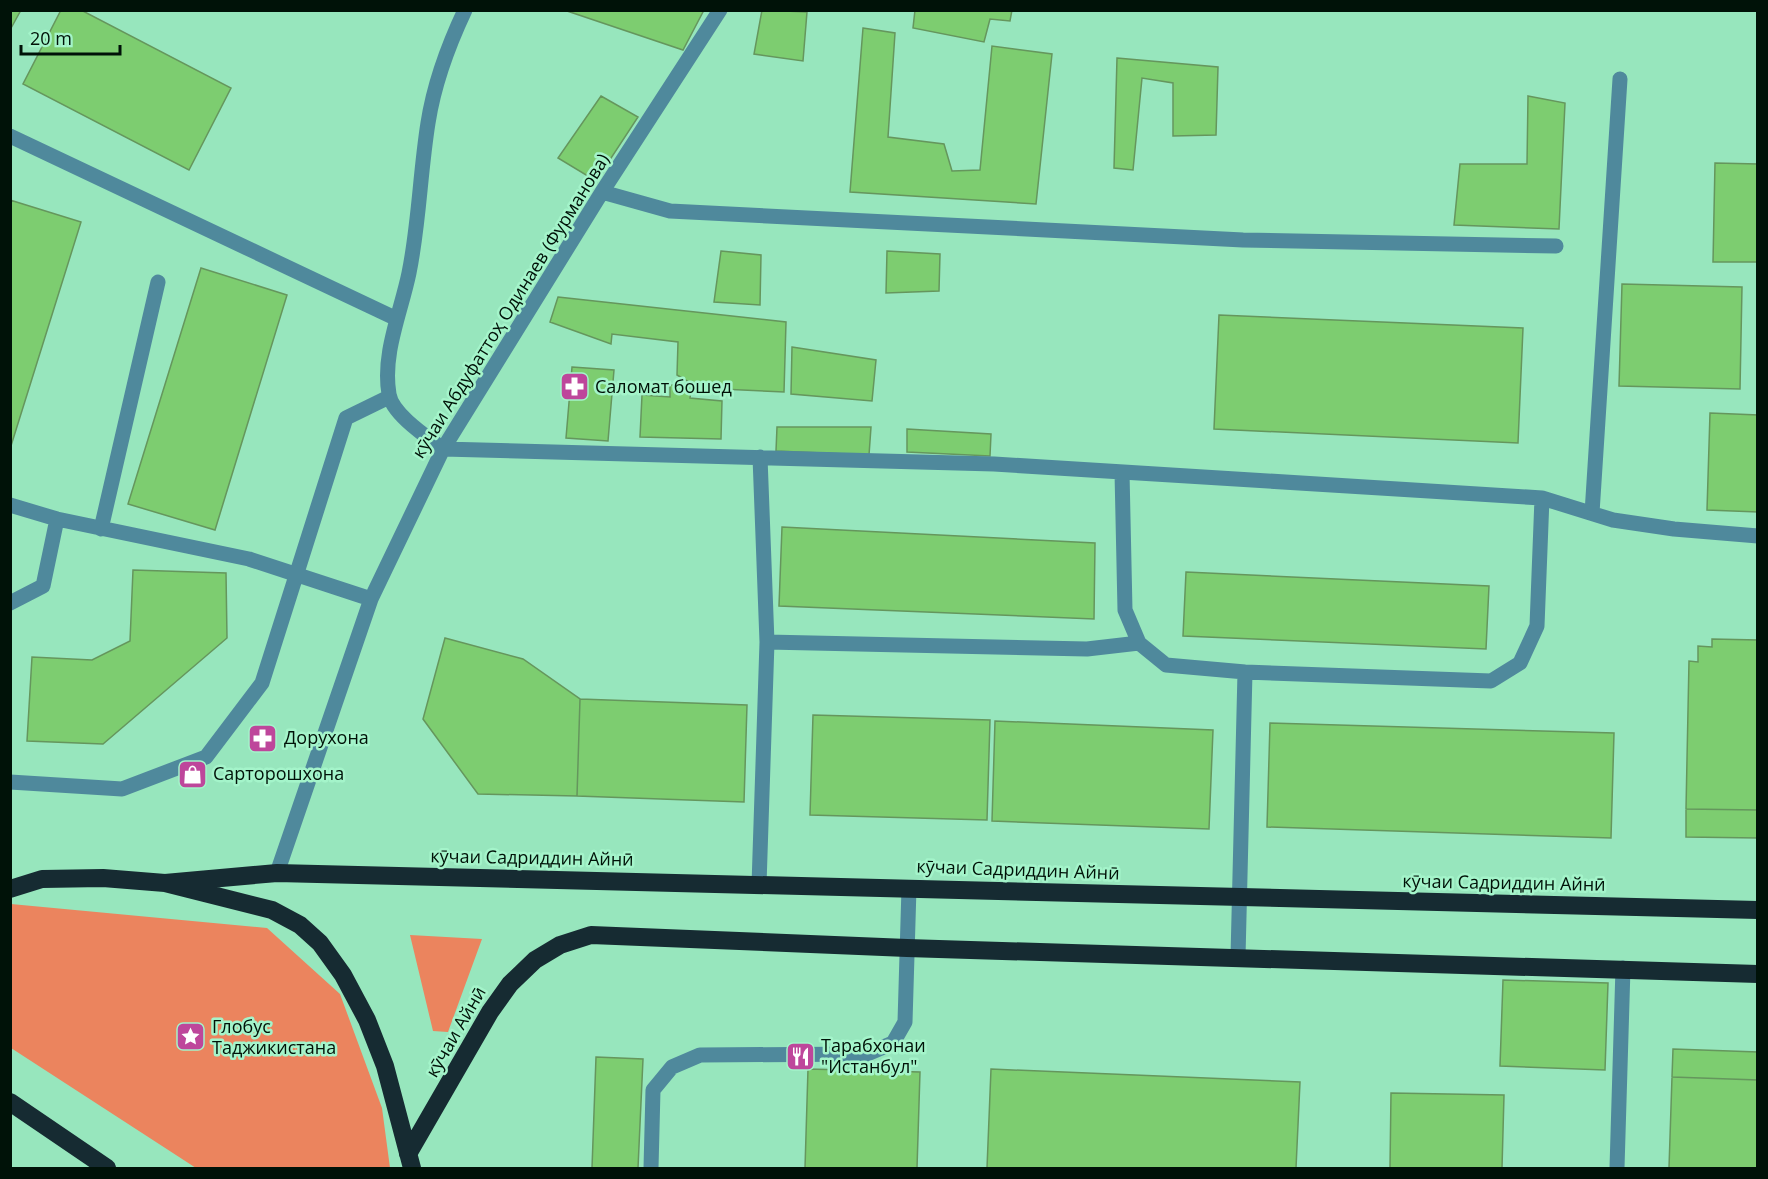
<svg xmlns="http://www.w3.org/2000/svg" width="1768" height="1179" font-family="'Open Sans',sans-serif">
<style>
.green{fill:#eb845e}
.building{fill:#7dcd70;stroke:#65965d;stroke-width:1.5}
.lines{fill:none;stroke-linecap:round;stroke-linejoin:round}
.minor{stroke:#4f899c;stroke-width:15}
.highway{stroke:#162b32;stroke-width:18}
.labels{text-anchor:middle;stroke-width:5;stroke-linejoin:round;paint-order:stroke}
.street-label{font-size:18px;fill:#001208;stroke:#a4f4ca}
.poi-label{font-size:18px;fill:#001208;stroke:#a4f4ca;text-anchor:start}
</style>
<rect width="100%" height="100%" fill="#97e6bd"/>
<path class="green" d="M 11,904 L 267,928 L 340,994 L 382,1108 L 390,1168 L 196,1168 L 11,1048 Z
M 410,935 L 482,939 L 448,1032 L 433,1031 Z"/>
<path class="building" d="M 10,10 L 21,10 L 10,30 Z
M 61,10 L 81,10 L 231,88 L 189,170 L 23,84 Z
M 564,10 L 704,10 L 683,50 Z
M 762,10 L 807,12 L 803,61 L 754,54 Z
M 915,10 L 1012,10 L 1010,21 L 990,19 L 984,42 L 913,28 Z
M 863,28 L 895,33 L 888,137 L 944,144 L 952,171 L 980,170 L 992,46 L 1052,54 L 1036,204 L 850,192 Z
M 1117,58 L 1218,67 L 1216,135 L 1173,136 L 1173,83 L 1142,78 L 1133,170 L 1114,168 Z
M 601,96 L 638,117 L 596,181 L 558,158 Z
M 1528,96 L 1565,103 L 1559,229 L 1454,225 L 1460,164 L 1527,164 Z
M 1715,163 L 1758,164 L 1758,262 L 1713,262 Z
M 10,200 L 81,222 L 10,449 Z
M 721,251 L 761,255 L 760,305 L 714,302 Z
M 887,251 L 940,254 L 939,291 L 886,293 Z
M 201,268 L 287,295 L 215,530 L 128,504 Z
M 1622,284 L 1742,287 L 1740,389 L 1619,386 Z
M 558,297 L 786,322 L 784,392 L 699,388 L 677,375 L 678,342 L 612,334 L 611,344 L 550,322 Z
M 1219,315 L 1523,328 L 1518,443 L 1214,429 Z
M 792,347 L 876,360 L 872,401 L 791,394 Z
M 572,367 L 614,370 L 608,441 L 566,438 Z
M 670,385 L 692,385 L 690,398 L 722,401 L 721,439 L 640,437 L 642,395 L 670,397 Z
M 1710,413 L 1758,415 L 1758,512 L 1707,510 Z
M 777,427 L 871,427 L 869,455 L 776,451 Z
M 907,429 L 991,434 L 990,456 L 907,452 Z
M 782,527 L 1095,543 L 1094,619 L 779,606 Z
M 133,570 L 226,573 L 227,638 L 103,744 L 27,741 L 32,657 L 92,660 L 130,641 Z
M 1186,572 L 1489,586 L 1486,649 L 1183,636 Z
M 445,638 L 523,659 L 580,699 L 577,796 L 478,794 L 423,719 Z
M 1712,639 L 1758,640 L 1758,810 L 1686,809 L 1689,661 L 1698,662 L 1698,646 L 1712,647 Z
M 580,699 L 747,705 L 744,802 L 577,796 Z
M 813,715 L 990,720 L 987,820 L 810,815 Z
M 995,721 L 1213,730 L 1209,829 L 992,821 Z
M 1270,723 L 1614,733 L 1611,838 L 1267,827 Z
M 1686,809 L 1758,810 L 1758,838 L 1686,837 Z
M 1503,980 L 1608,983 L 1605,1070 L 1500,1066 Z
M 1673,1049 L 1758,1052 L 1758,1080 L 1672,1077 Z
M 596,1057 L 643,1059 L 638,1168 L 592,1168 Z
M 808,1069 L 920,1072 L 917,1168 L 805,1168 Z
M 991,1069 L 1300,1082 L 1296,1168 L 987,1168 Z
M 1672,1077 L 1758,1080 L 1758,1168 L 1669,1168 Z
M 1391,1093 L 1504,1095 L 1502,1168 L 1390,1168 Z"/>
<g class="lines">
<path class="minor" d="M 465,10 C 448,46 434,84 428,123 C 420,173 419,224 409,273 C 401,312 382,354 389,394 C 392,414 427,437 443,449 L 994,464 L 1542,498 L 1613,520 L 1674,529 L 1758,536
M 10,136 L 397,319
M 602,192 L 670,211 L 1243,240 L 1556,246
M 1122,472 L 1125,610 L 1139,643 L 1166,665 L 1245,672 L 1491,681 L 1520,663 L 1537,626 L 1542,498
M 10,505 L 57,519 L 249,559 L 371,599
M 1592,513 L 1620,79
M 101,529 L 158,282
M 10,603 L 43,586 L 57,519
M 767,642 L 1087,649 L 1139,643
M 10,782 L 122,789 L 206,757 L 262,683 L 346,418 L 389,397
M 277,873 L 371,599 L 443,449 L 602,192 L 720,10
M 759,885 L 767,642 L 760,457
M 1238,957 L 1245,672
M 651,1168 L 653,1090 L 672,1067 L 700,1055 L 867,1054 L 893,1043 L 905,1022 L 909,888
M 1617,1168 L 1623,968"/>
<path class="highway" d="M 165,883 L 277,873 L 1758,910
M 10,889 L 42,879 L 103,878 L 165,883 L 272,910 L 300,925 L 320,943 L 343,975 L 367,1020 L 385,1066 L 412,1168
M 10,1102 L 107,1168
M 408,1154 L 490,1012 L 510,984 L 535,960 L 560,945 L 591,935 L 907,948 L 1758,974"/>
</g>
<defs>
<symbol id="pharmacy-square" viewBox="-11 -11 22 22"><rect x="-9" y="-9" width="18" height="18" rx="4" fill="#be469b" stroke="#a4f4ca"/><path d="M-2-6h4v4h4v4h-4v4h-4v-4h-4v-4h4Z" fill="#fff"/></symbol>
<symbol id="shop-square" viewBox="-11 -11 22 22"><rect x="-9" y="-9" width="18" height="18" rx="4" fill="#be469b" stroke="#a4f4ca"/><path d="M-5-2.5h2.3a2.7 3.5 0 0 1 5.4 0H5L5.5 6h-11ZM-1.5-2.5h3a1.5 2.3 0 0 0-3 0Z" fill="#fff"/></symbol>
<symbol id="sight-square" viewBox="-11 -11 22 22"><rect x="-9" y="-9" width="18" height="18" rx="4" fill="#be469b" stroke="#a4f4ca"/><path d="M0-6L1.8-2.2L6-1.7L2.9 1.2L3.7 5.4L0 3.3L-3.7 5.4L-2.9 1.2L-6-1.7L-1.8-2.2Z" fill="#fff"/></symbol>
<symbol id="restaurant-square" viewBox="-11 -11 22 22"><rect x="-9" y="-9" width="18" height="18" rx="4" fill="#be469b" stroke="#a4f4ca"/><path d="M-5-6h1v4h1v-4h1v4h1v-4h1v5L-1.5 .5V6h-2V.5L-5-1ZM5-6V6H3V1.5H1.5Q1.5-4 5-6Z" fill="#fff"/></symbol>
</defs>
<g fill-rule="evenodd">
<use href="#pharmacy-square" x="558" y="370" width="33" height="33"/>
<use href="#pharmacy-square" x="246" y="722" width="33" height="33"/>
<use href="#shop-square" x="176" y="758" width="33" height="33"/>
<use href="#sight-square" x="174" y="1020" width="33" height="33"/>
<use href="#restaurant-square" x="784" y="1040" width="33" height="33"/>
</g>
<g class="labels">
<g class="street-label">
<text transform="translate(511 306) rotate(-58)" y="6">кӯчаи Абдуфаттоҳ Одинаев (Фурманова)</text>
<text transform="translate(532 858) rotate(1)" y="6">кӯчаи Садриддин Айнӣ</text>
<text transform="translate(1018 870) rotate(2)" y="6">кӯчаи Садриддин Айнӣ</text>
<text transform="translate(1504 883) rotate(1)" y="6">кӯчаи Садриддин Айнӣ</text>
<text transform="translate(456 1032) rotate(-60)" y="6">кӯчаи Айнӣ</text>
</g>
<g class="poi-label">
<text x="595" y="393">Саломат бошед</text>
<text x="284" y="744">Дорухона</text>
<text x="213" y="780">Сарторошхона</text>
<text x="212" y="1033">Глобус<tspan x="212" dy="21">Таджикистана</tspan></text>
<text x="821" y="1052">Тарабхонаи<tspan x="821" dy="21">"Истанбул"</tspan></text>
</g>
</g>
<rect width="1768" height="1179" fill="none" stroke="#001208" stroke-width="24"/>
<path d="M21 45v9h99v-9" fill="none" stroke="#001208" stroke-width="3"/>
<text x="30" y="45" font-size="18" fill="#001208" stroke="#a4f4ca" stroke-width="4.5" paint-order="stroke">20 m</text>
</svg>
